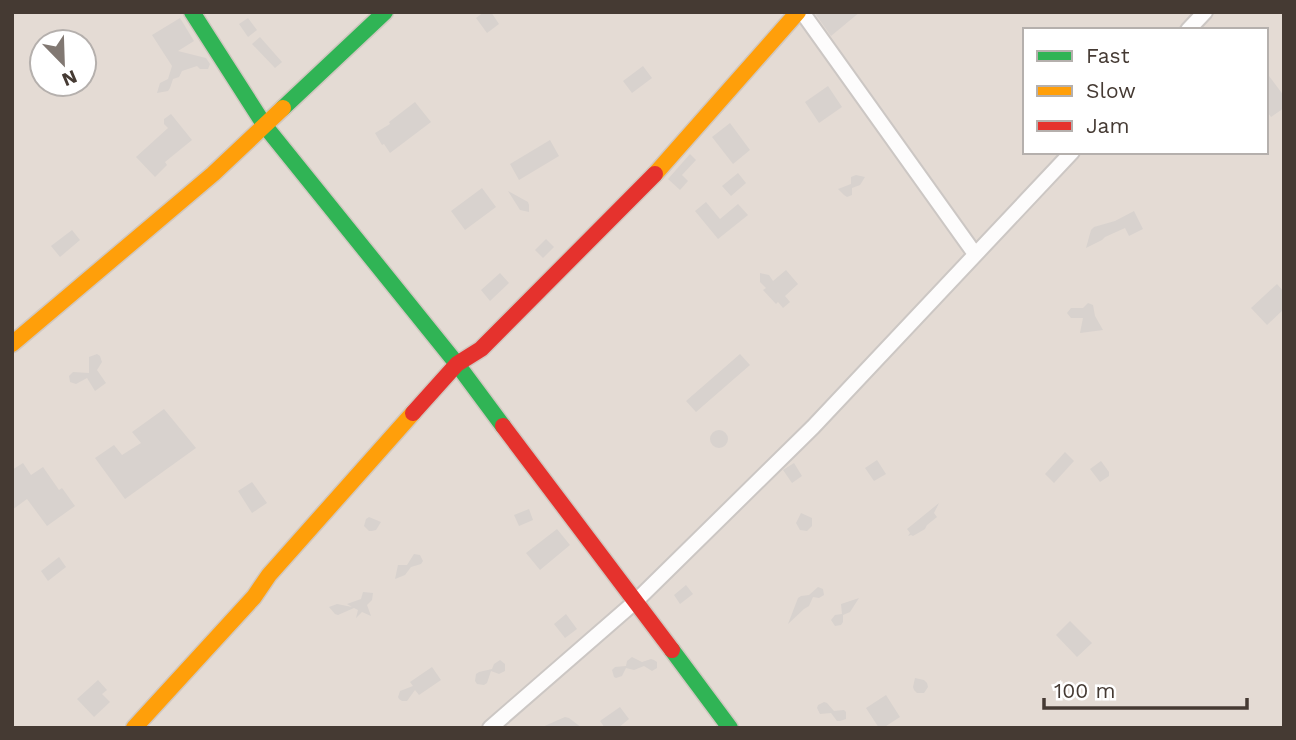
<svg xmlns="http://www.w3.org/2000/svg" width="1296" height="740" font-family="'Work Sans',sans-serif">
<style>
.residential{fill:#e4dbd4;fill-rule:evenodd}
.building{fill:#d8d2ce}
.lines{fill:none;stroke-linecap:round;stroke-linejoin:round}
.street-casing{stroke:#ccc7c4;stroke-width:18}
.fast-casing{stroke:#d1c8c0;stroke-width:19}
.slow-casing{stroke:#d1c8c0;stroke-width:19}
.jam-casing{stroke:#d1c8c0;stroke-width:19}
.street{stroke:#fdfcfc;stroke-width:14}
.fast{stroke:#30b455;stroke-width:16}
.slow{stroke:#ff9f0a;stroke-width:16}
.jam{stroke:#e5322d;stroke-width:16}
</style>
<rect width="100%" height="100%" fill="#f0ebe8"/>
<path class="residential" d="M 12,12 L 1284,12 L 1284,728 L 12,728 ZM 1025,30 L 1266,30 L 1266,152 L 1025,152 ZM 42,42 L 84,42 L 84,84 L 42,84 Z"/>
<path class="building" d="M 484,12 L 491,12 L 499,24 L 487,33 L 476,18 Z
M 814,12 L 860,12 L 831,36 Z
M 180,18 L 194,41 L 178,51 L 206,58 L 210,64 L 208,69 L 200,69 L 197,66 L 182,71 L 179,77 L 173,79 L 170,88 L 168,91 L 157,93 L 160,83 L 168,79 L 172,66 L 152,35 Z
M 248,18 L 257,30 L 248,37 L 239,24 Z
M 260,37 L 282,62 L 275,68 L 252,44 Z
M 643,66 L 652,78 L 632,93 L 623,81 Z
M 1266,72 L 1284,96 L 1284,108 L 1271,117 L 1266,110 Z
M 828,86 L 842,107 L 819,123 L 805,102 Z
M 415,102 L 431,122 L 390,153 L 384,144 L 382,145 L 375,133 L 390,124 L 389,122 Z
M 171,114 L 192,140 L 165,162 L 167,165 L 155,177 L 136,157 L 168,128 L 164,124 L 164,119 Z
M 730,123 L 750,150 L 733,164 L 712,137 Z
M 550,140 L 559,156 L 519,180 L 510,164 Z
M 690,154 L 696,160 L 682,175 L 688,181 L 680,190 L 668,179 Z
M 738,173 L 746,183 L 731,196 L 722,186 Z
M 856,175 L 865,177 L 860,185 L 852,188 L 852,195 L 847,197 L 844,195 L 838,189 L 851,184 L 851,177 Z
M 482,188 L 496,207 L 465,230 L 451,211 Z
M 508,191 L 528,202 L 529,205 L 529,212 L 520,210 Z
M 706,202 L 720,219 L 738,204 L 748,215 L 718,239 L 695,211 Z
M 1134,211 L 1143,229 L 1129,236 L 1125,228 L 1105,237 L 1102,240 L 1086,248 L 1091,230 L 1094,227 L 1115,221 Z
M 72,230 L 80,240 L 60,257 L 51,246 Z
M 546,239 L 554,247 L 543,258 L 535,250 Z
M 786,270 L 798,284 L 785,296 L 790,302 L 783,308 L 778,302 L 776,304 L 763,290 L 766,288 L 760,282 L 760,273 L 769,275 L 773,281 Z
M 500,273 L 509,283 L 490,301 L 481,290 Z
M 1277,284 L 1284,292 L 1284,309 L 1267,325 L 1251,308 Z
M 1088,303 L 1093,305 L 1095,316 L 1103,330 L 1080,333 L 1083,318 L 1071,318 L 1067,313 L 1071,308 L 1083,308 Z
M 97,354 L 100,356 L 102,362 L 97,370 L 106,383 L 95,391 L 87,378 L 76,384 L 70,382 L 69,376 L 73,372 L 89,373 L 89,357 Z
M 740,354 L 750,365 L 696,412 L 686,401 Z
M 164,409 L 196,448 L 125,499 L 95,458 L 114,445 L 122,455 L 141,443 L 132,432 Z
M710 439a9 9 0 1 1 18 0a9 9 0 1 1-18 0Z
M 1065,452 L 1074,461 L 1054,483 L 1045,474 Z
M 877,460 L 886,474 L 874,481 L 865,468 Z
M 1101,461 L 1109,472 L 1109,476 L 1100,482 L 1090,469 Z
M 23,463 L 31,475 L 43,467 L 59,490 L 62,488 L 75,506 L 47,526 L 27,499 L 12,510 L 12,470 Z
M 794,463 L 802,476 L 792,483 L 783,470 Z
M 252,482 L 267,503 L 252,513 L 238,491 Z
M 939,503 L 934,513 L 937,517 L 927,525 L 925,529 L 913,536 L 911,535 L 908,536 L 910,533 L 907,529 Z
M 529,509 L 533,520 L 519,526 L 514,515 Z
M 801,513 L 812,518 L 812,526 L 807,531 L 800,530 L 796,523 Z
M 369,517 L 381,522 L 376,530 L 372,531 L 369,531 L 364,526 L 366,519 Z
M 557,529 L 570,545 L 540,570 L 526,553 Z
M 414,554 L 420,555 L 423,561 L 421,564 L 411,567 L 405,575 L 395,579 L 398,565 L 407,565 Z
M 59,557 L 66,567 L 48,581 L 41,571 Z
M 686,585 L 693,594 L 680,604 L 674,595 Z
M 818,587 L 823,589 L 824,595 L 819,598 L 813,597 L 809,606 L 804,609 L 788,624 L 798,598 L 801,596 L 809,595 Z
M 363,592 L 373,593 L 372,600 L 367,605 L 371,616 L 362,612 L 356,618 L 358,610 L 354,608 L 338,615 L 335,614 L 329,607 L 337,604 L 352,607 L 347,604 L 361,599 Z
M 859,598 L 850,612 L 843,615 L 843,622 L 841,625 L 835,626 L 831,620 L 835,615 L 842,614 L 841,604 Z
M 566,614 L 577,629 L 565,638 L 554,624 Z
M 1070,621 L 1092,643 L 1077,657 L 1056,635 Z
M 632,657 L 642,662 L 651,659 L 654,660 L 657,662 L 657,668 L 652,671 L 644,666 L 634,670 L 626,668 L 622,676 L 616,678 L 614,677 L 612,670 L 615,667 L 626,666 L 627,661 Z
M 500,660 L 505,664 L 505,671 L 499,674 L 491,671 L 487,683 L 484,685 L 477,684 L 475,681 L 476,674 L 479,672 L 492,669 L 494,664 Z
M 432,667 L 441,680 L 419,695 L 415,690 L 407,701 L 402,701 L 399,699 L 398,697 L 400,691 L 413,686 L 410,682 Z
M 915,678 L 924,680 L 927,683 L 928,687 L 924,693 L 917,693 L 914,690 L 913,687 Z
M 98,680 L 107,690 L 102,694 L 110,702 L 94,717 L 77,699 Z
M 886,695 L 900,717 L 883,728 L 879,728 L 866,708 Z
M 824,702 L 827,703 L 834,711 L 844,710 L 846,712 L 846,719 L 840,721 L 837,721 L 831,713 L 820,714 L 817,708 L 818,705 Z
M 620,707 L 629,719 L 618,728 L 605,728 L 600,721 Z
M 565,717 L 569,718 L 582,728 L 540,728 Z"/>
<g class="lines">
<defs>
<path id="street" d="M 802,12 L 975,254
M 1188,30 L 1205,12
M 490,728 L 636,601 L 813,427 L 1072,152"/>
<path id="fast" d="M 192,12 L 265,126 L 457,364 L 503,426
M 283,108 L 385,12
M 672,650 L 730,728"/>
<path id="slow" d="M 655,174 L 798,12
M 12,344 L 213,174 L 283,108
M 134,728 L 254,597 L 269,575 L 413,413"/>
<path id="jam" d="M 413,413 L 457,364 L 481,349 L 655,174
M 503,426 L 672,650"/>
</defs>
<use href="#street" class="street-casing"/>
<use href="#fast" class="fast-casing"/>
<use href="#slow" class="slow-casing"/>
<use href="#jam" class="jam-casing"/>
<use href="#street" class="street"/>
<use href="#fast" class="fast"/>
<use href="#slow" class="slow"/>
<use href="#jam" class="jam"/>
</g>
<rect width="1296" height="740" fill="none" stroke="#453a33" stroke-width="28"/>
<rect x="1023" y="28" width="245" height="126" fill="#ffffff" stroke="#b5b0ad" stroke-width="2"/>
<rect x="1037" y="51" width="35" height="10" fill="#30b455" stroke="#b5b0ad" stroke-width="2"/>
<text x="1086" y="63" font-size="21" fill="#453a33">Fast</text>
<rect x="1037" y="86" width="35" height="10" fill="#ff9f0a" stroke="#b5b0ad" stroke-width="2"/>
<text x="1086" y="98" font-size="21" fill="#453a33">Slow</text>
<rect x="1037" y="121" width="35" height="10" fill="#e5322d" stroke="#b5b0ad" stroke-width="2"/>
<text x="1086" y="133" font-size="21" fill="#453a33">Jam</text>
<g transform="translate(63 63) rotate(157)"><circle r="33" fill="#ffffff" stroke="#b5b0ad" stroke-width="2"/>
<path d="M0-5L12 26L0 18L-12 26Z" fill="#817872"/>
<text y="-10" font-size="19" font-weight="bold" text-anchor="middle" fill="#453a33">N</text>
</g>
<path d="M1044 698v10h203v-10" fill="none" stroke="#453a33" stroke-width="3.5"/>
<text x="1054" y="698" font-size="21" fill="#453a33" stroke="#ffffff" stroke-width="5" paint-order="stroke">100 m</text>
</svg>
